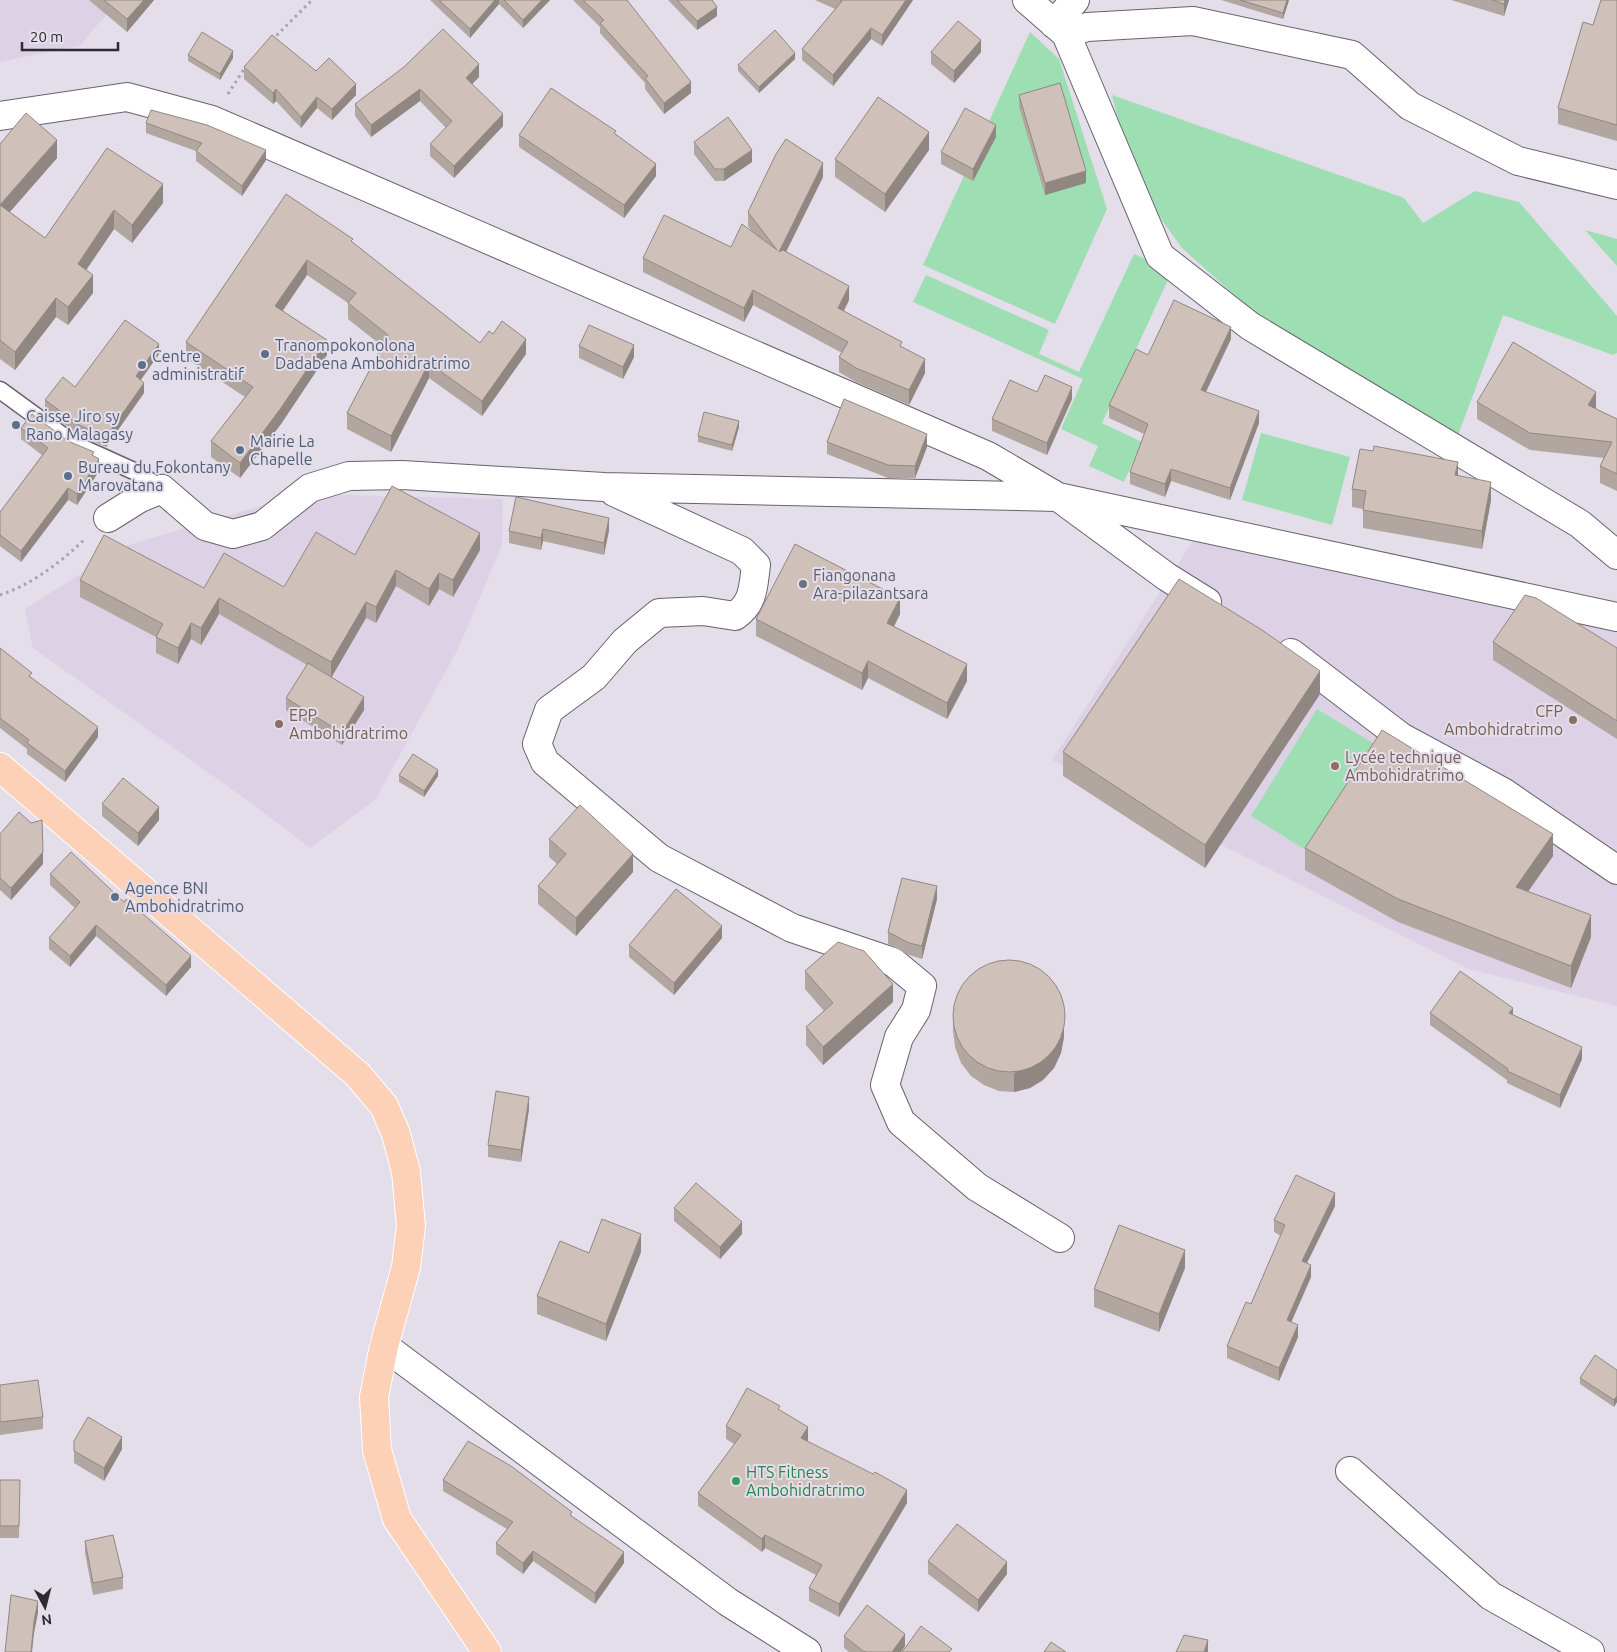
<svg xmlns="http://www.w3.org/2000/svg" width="1617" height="1652" font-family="Ubuntu,sans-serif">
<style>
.built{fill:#dcd1e5}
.green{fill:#9ddeb2}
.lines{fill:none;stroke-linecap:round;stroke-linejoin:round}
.lane-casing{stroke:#68626d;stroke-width:19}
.street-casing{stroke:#68626d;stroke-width:30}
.primary-casing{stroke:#fff;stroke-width:30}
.path{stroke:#a6a1ab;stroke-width:3;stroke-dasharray:2.5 4;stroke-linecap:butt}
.lane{stroke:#fff;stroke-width:16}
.street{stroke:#fff;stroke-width:28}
.primary{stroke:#fdd0b8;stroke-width:28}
.wall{fill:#b2a6a0}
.shaded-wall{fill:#918782}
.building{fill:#cfc1ba;stroke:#918782}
.service-dot{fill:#5c6f8a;stroke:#e4ddea;stroke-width:2}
.worship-dot{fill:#6b7280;stroke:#e4ddea;stroke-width:2}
.education-dot{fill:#8d6e63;stroke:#e4ddea;stroke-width:2}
.leisure-dot{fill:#2e9e5b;stroke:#e4ddea;stroke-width:2}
.labels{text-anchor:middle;stroke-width:4;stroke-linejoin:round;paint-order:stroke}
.service-label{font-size:16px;fill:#4e5e75;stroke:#e4ddea;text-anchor:start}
.worship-label{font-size:16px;fill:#5b616d;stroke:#e4ddea;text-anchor:start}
.education-label{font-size:16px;fill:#785e54;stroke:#e4ddea;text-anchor:start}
.leisure-label{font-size:16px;fill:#27864d;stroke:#e4ddea;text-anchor:start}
</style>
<rect width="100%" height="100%" fill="#e4ddea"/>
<path class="built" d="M 0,0 L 119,0 L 80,45 L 0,62 Z
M 301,494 L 503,499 L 502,545 L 458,649 L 375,800 L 310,848 L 254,805 L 33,648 L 25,609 L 125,546 Z
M 1196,536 L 1617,628 L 1617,1006 L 1469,969 L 1052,760 Z"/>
<path class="green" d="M 1030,32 L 1059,59 L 1107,209 L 1055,324 L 923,265 Z
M 1112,95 L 1404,198 L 1423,223 L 1475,191 L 1519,202 L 1617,316 L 1617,353 L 1613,355 L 1503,315 L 1458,435 L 1271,328 L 1182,248 L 1133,180 Z
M 1585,230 L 1617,239 L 1617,266 Z
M 1134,254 L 1172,271 L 1102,423 L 1142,442 L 1124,482 L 1089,466 L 1098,446 L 1061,429 L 1083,379 L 913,302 L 926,275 L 1049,330 L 1039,354 L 1079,372 Z
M 1261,433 L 1350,457 L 1332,525 L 1242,500 Z
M 1317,709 L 1376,745 L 1309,852 L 1251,816 Z"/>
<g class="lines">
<defs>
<path id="lane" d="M 0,390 L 74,444 L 136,472 L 162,489"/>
<path id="street" d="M 1027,0 L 1066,34 L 1160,256 L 1250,326 L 1580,524 L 1617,555
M 1054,24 L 1075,0
M 1066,34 L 1087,27 L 1193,21 L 1352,55 L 1410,106 L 1518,161 L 1617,185
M 0,116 L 127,97 L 212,120 L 988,456 L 1058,497 L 1167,577 L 1207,602
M 614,492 L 742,551 L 756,565 C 753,587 754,603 735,616 L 703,611 L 659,613 L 625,641 L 594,677 L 549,710 L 537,744 L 545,762 L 659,858 L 792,928 L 893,962 L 922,986 L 916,1010 L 899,1037 L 885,1085 L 901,1122 L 977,1187 L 1060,1238
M 108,518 L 140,498 L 162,489 L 205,526 L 233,534 L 262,526 L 310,488 L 349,476 L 402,475 L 604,487 L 1058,497 L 1617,617
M 1291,653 L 1401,737 L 1503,792 L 1617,870
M 384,1346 L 728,1602 L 807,1652
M 1350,1471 L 1491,1596 L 1590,1652"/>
<path id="primary" d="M 0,767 L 358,1075 L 384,1106 L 396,1134 L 406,1172 L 411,1226 L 406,1267 L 384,1346 L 374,1397 L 377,1450 L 397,1519 L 487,1652"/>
</defs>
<use href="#lane" class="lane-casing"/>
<use href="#street" class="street-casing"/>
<use href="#primary" class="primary-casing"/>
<path class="path" d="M 272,40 L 312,0
M 228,94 L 246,66
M 0,595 C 33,584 61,562 86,538"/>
<use href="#lane" class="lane"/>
<use href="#street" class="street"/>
<use href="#primary" class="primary"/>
</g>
<path class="wall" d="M 89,0 L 154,0 L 127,32 Z
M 430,0 L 550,0 L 523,28 L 499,4 L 470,38 Z
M 573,0 L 627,0 L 691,93 L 664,114 L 645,89 L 645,83 L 600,33 L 600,27 Z
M 668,0 L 712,0 L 717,16 L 697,30 Z
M 815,0 L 913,0 L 882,46 L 871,39 L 833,86 L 802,60 L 802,49 L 835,9 Z
M 1221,0 L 1289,0 L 1283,19 Z
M 1451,0 L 1509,0 L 1504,16 Z
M 1617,0 L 1617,141 L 1558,124 L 1558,108 L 1593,25 Z
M 931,52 L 981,52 L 954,83 L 931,64 Z
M 188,55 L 233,58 L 220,80 L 188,61 Z
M 795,59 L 759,93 L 738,71 L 738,65 Z
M 244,67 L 316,71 L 356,95 L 332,120 L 317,108 L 301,128 L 276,101 L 273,104 L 244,79 Z
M 479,77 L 472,84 L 503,126 L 454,178 L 430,156 L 430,144 L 446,128 L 420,101 L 371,137 L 355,116 L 355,104 Z
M 1019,95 L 1086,183 L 1045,195 L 1019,107 Z
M 146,123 L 266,160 L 242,196 L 196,161 L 196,151 L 146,133 Z
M 616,134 L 656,176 L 624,218 L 519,147 L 519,135 Z
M 996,137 L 973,181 L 941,164 L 941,152 Z
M 694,142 L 752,162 L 724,181 L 715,181 L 694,154 Z
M 0,144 L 57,158 L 10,212 L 45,238 L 107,148 L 163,203 L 132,243 L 114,229 L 86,270 L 93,293 L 68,325 L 56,317 L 15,370 L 0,359 Z
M 929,150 L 885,212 L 835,177 L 835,159 Z
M 823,177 L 786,252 L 849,300 L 844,311 L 902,347 L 925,373 L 909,405 L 856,382 L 839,372 L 839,357 L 842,353 L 753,305 L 744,322 L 643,272 L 643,258 L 731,247 L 753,233 L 748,226 L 748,212 Z
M 286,194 L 353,243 L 480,343 L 526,354 L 482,416 L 429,378 L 391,452 L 347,429 L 347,413 L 382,346 L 348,319 L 348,303 L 307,275 L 283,311 L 327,355 L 281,424 L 240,478 L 211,457 L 211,441 L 245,397 L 186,358 L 186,342 Z
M 1231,339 L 1206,392 L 1259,423 L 1230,500 L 1171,481 L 1165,497 L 1130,484 L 1130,472 L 1144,434 L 1109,418 L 1109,405 L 1148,355 Z
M 579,346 L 634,357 L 623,379 L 579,358 Z
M 159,354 L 140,380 L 144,393 L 106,447 L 79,435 L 45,410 L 45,400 L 75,387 Z
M 1072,399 L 1047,455 L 992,431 L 992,419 Z
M 1477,402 L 1596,409 L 1617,419 L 1617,491 L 1600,483 L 1600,466 L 1604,458 L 1530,450 L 1477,419 Z
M 739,427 L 732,451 L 698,442 L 698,436 Z
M 21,428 L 68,441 L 94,456 L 99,471 L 77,505 L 68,500 L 21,562 L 0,546 L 0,512 L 42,455 L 21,439 Z
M 827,442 L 927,447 L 915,478 L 888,478 L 827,454 Z
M 1458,476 L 1491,500 L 1482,549 L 1363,528 L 1363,509 L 1352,507 L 1352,489 Z
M 609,518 L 609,530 L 604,555 L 543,541 L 541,550 L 509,543 L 509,531 Z
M 480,550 L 453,597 L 439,589 L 429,606 L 396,586 L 376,623 L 366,618 L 331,678 L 364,710 L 342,745 L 286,710 L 286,698 L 307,665 L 219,614 L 201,645 L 191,639 L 178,664 L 156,653 L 156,637 L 80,597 L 80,580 L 204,588 L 284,587 L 355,555 Z
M 900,614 L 894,627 L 967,681 L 947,719 L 868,678 L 862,690 L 756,636 L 756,619 Z
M 1493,642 L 1617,648 L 1617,739 L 1493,660 Z
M 0,648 L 32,678 L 98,737 L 65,782 L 27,754 L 27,749 L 0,728 Z
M 1320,694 L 1205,868 L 1063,776 L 1063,752 Z
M 399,775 L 438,776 L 424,797 L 399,782 Z
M 102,804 L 159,820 L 138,846 L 102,816 Z
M 0,834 L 43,864 L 11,900 L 0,890 Z
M 549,839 L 633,872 L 576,936 L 538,904 L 538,886 L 557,864 L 549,857 Z
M 1305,848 L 1553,856 L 1528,891 L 1591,937 L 1571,988 L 1398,922 L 1305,870 Z
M 50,874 L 124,902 L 191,967 L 166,996 L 96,936 L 70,967 L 49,949 L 49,938 L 75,908 L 50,885 Z
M 937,899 L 922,959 L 909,955 L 888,944 L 888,932 Z
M 722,938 L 674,995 L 629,957 L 629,945 Z
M 805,971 L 893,1002 L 823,1065 L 806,1045 L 806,1027 L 824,1011 L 805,989 Z
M 953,1013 L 1064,1037 L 1061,1053 L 1054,1068 L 1043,1080 L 1030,1088 L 1014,1092 L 999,1091 L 984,1085 L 971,1076 L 961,1063 L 955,1047 L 953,1031 Z
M 1430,1013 L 1513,1015 L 1582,1059 L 1560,1108 L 1507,1083 L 1507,1080 L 1430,1025 Z
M 529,1109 L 521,1162 L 488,1157 L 488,1145 Z
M 1335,1206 L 1307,1263 L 1311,1277 L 1291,1322 L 1298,1337 L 1279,1381 L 1227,1358 L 1227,1346 L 1251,1304 L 1281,1236 L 1274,1232 L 1274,1220 Z
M 674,1208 L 742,1234 L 720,1259 L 674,1221 Z
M 641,1252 L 606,1341 L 537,1314 L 537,1296 L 589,1253 Z
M 1185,1268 L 1159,1332 L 1094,1307 L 1094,1289 Z
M 1617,1370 L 1617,1402 L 1614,1407 L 1580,1384 L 1580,1378 Z
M 0,1385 L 43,1417 L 43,1429 L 0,1435 Z
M 780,1410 L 808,1440 L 807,1442 L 907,1503 L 839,1617 L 809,1601 L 809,1588 L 816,1575 L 765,1548 L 762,1552 L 698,1506 L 698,1493 L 734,1444 L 726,1439 L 726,1426 Z
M 74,1441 L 122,1449 L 104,1481 L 74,1463 Z
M 0,1480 L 20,1480 L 19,1538 L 0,1538 Z
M 443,1480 L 572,1517 L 624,1563 L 595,1604 L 533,1561 L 523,1574 L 496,1554 L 496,1543 L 507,1529 L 443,1491 Z
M 85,1541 L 123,1577 L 123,1589 L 93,1595 L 85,1553 Z
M 928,1561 L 1007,1574 L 978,1612 L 928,1574 Z
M 844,1636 L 905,1646 L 901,1652 L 849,1652 L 844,1648 Z"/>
<path class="shaded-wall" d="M 144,0 L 154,0 L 127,32 L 127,19 Z
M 495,0 L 499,0 L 499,4 L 470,38 L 470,29 Z
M 542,0 L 550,0 L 523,28 L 523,20 Z
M 906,0 L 913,0 L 882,46 L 882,35 Z
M 1287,0 L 1289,0 L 1283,19 L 1283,13 Z
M 1505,0 L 1509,0 L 1504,16 L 1504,4 Z
M 717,7 L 717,16 L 697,30 L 697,21 Z
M 871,28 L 871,39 L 833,86 L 833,75 Z
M 981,40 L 981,52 L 954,83 L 954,71 Z
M 233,51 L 233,58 L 220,80 L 220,74 Z
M 795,53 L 795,59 L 759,93 L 759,87 Z
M 479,64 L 479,77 L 466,90 L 466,78 Z
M 691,82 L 691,93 L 664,114 L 664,103 Z
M 356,84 L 356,95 L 332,120 L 332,109 Z
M 276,89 L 276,101 L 273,104 L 273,93 Z
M 420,89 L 420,101 L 371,137 L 371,125 Z
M 317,97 L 317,108 L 301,128 L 301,117 Z
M 503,114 L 503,126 L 454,178 L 454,166 Z
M 996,125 L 996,137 L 973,181 L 973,169 Z
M 929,132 L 929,150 L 885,212 L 885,194 Z
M 57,140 L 57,158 L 0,223 L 0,205 Z
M 266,150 L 266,160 L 242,196 L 242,186 Z
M 752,150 L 752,162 L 724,181 L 724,169 Z
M 823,163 L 823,177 L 779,266 L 779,252 Z
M 656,164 L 656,176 L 624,218 L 624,205 Z
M 1086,171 L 1086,183 L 1045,195 L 1045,183 Z
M 163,184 L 163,203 L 132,243 L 132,225 Z
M 114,210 L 114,229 L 78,282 L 78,264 Z
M 307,260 L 307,275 L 275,321 L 275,306 Z
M 93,275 L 93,293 L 68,325 L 68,307 Z
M 849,286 L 849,300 L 838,322 L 838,308 Z
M 753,290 L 753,305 L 744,322 L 744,308 Z
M 56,298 L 56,317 L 15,370 L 15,352 Z
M 1231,327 L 1231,339 L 1201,402 L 1201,390 Z
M 526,339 L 526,354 L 482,416 L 482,401 Z
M 327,340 L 327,355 L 281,424 L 240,478 L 240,463 Z
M 159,344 L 159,354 L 136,387 L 136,376 Z
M 634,345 L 634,357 L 623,379 L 623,367 Z
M 925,359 L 925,373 L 909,405 L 909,390 Z
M 429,363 L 429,378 L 391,452 L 391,436 Z
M 144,383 L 144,393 L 106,447 L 106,437 Z
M 1072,387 L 1072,399 L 1047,455 L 1047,443 Z
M 1596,392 L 1596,409 L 1588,405 Z
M 1259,411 L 1259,423 L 1230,500 L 1230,488 Z
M 739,421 L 739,427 L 732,451 L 732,445 Z
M 927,434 L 927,447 L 915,478 L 915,466 Z
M 99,459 L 99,471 L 77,505 L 77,494 Z
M 1458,462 L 1458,480 L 1455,475 Z
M 1171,469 L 1171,481 L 1165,497 L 1165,484 Z
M 1491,482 L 1491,500 L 1482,549 L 1482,531 Z
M 68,488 L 68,500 L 21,562 L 21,551 Z
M 609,518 L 609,530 L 604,555 L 604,543 Z
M 543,529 L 543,541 L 541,550 L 541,538 Z
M 480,533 L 480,550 L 453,597 L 453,580 Z
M 396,570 L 396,586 L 376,623 L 376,607 Z
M 439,573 L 439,589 L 429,606 L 429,589 Z
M 219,598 L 219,614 L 201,645 L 201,628 Z
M 900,598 L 900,614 L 887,640 L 887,623 Z
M 366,602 L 366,618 L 331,678 L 331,662 Z
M 191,623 L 191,639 L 178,664 L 178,648 Z
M 868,661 L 868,678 L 862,690 L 862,673 Z
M 967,664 L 967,681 L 947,719 L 947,703 Z
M 1320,671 L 1320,694 L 1205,868 L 1205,845 Z
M 364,697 L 364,710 L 342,745 L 342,733 Z
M 98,727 L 98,737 L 65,782 L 65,771 Z
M 438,770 L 438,776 L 424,797 L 424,791 Z
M 159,807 L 159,820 L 138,846 L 138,833 Z
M 1553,834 L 1553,856 L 1516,909 L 1516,887 Z
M 43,852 L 43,864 L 11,900 L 11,888 Z
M 633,854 L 633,872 L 576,936 L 576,918 Z
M 937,886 L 937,899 L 922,959 L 922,946 Z
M 1591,915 L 1591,937 L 1571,988 L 1571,966 Z
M 96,925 L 96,936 L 70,967 L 70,956 Z
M 722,926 L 722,938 L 674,995 L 674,983 Z
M 191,956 L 191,967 L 166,996 L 166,985 Z
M 893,984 L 893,1002 L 823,1065 L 823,1047 Z
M 1513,1008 L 1513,1020 L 1509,1013 Z
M 1064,1019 L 1064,1037 L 1061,1053 L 1054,1068 L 1043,1080 L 1030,1088 L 1014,1092 L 1014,1074 Z
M 1582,1047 L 1582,1059 L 1560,1108 L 1560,1095 Z
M 529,1097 L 529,1109 L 521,1162 L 521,1150 Z
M 1335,1193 L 1335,1206 L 1302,1273 L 1302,1261 Z
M 742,1222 L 742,1234 L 720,1259 L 720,1247 Z
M 641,1234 L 641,1252 L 606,1341 L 606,1324 Z
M 1185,1250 L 1185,1268 L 1159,1332 L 1159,1314 Z
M 1311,1265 L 1311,1277 L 1287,1332 L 1287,1320 Z
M 1298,1325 L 1298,1337 L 1279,1381 L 1279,1368 Z
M 1617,1396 L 1617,1402 L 1614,1407 L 1614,1400 Z
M 808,1427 L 808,1440 L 801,1451 L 801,1438 Z
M 122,1437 L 122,1449 L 104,1481 L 104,1468 Z
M 907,1490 L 907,1503 L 839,1617 L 839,1604 Z
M 765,1535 L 765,1548 L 762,1552 L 762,1539 Z
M 533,1551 L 533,1561 L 523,1574 L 523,1563 Z
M 624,1552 L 624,1563 L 595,1604 L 595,1593 Z
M 1007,1562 L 1007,1574 L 978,1612 L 978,1600 Z
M 38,1601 L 38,1613 L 34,1633 L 32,1652 L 31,1652 L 34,1621 Z
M 905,1634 L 905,1646 L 901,1652 L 892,1652 Z
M 1208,1640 L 1208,1652 L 1204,1652 Z"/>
<path class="building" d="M 104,0 L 144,0 L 127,19 Z
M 439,0 L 495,0 L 470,29 Z
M 504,0 L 542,0 L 523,20 Z
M 583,0 L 627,0 L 691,82 L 664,103 L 645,78 L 648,76 L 600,23 L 604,20 Z
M 677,0 L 712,0 L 717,7 L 697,21 Z
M 840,0 L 906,0 L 882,35 L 871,28 L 833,75 L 802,49 L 842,1 Z
M 1240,0 L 1287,0 L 1283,13 Z
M 1492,0 L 1505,0 L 1504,4 Z
M 1601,0 L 1617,0 L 1617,125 L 1558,108 L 1583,22 L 1593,25 Z
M 958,21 L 981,40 L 954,71 L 931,52 Z
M 443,29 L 479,64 L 466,78 L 503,114 L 454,166 L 430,144 L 452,121 L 420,89 L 371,125 L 355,104 L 404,67 Z
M 775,30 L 795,53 L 759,87 L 738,65 Z
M 202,32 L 233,51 L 220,74 L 188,55 Z
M 272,35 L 316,71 L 329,58 L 356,84 L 332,109 L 317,97 L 301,117 L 276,89 L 273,93 L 244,67 Z
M 1060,83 L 1086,171 L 1045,183 L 1019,95 Z
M 551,88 L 616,131 L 614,133 L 656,164 L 624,205 L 519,135 Z
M 878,97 L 929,132 L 885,194 L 835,159 Z
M 965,108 L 996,125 L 973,169 L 941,152 Z
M 151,110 L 207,125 L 266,150 L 242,186 L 196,151 L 202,143 L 146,123 Z
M 26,113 L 57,140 L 0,205 L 45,238 L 107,148 L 163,184 L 132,225 L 114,210 L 78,264 L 93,275 L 68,307 L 56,298 L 15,352 L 0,340 L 0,144 Z
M 728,117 L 752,150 L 724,169 L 715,169 L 694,142 Z
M 786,139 L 823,163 L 779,252 L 783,250 L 849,286 L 838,308 L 902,342 L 900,346 L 925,359 L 909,390 L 856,368 L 839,357 L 848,342 L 753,290 L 744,308 L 643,258 L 664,215 L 731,247 L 742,224 L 777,250 L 748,212 L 776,154 Z
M 286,194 L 353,239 L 351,241 L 480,343 L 489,331 L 493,334 L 502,321 L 526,339 L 482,401 L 429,363 L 391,436 L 347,413 L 388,335 L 348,303 L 356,293 L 307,260 L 275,306 L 327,340 L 281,408 L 240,463 L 211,441 L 253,387 L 186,342 Z
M 1174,300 L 1231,327 L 1201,390 L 1259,411 L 1230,488 L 1171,469 L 1165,484 L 1130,472 L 1148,424 L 1109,405 L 1136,349 L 1148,355 Z
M 125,320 L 159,344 L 136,376 L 144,383 L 106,437 L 79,425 L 45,400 L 63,377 L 75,387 Z
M 589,325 L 634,345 L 623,367 L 579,346 Z
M 1513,342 L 1596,392 L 1588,405 L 1617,419 L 1617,474 L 1600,466 L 1612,442 L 1530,433 L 1477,402 Z
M 1045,375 L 1072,387 L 1047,443 L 992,419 L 1010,380 L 1037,392 Z
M 844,399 L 927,434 L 915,466 L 888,465 L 827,442 Z
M 704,412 L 739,421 L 732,445 L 698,436 Z
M 32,414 L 68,441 L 94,452 L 92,455 L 99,459 L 77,494 L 68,488 L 21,551 L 0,535 L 0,512 L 48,448 L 21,428 Z
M 1374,446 L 1458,462 L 1455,475 L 1491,482 L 1482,531 L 1363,510 L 1366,491 L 1352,489 L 1360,449 L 1373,451 Z
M 392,486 L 480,533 L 453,580 L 439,573 L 429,589 L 396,570 L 376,607 L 366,602 L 331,662 L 219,598 L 201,628 L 191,623 L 178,648 L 156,637 L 163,624 L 80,580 L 104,535 L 204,588 L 224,553 L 284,587 L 316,532 L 355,555 Z
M 516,497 L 609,518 L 604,543 L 543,529 L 541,538 L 509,531 Z
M 795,544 L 900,598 L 887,623 L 967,664 L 947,703 L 868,661 L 862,673 L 756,619 Z
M 1179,579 L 1262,630 L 1320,671 L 1205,845 L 1063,752 Z
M 1525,595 L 1536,598 L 1617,648 L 1617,721 L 1493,642 Z
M 0,648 L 32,673 L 29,676 L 98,727 L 65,771 L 27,743 L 29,740 L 0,718 Z
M 308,663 L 364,697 L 342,733 L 286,698 Z
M 1382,730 L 1553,834 L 1516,887 L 1591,915 L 1571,966 L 1398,899 L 1305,848 Z
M 413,754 L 438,770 L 424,791 L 399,775 Z
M 123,778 L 159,807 L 138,833 L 102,804 Z
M 580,805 L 633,854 L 576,918 L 538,886 L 566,854 L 549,839 Z
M 19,812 L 31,823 L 42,820 L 43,852 L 11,888 L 0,878 L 0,834 Z
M 71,852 L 124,902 L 126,899 L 191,956 L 166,985 L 96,925 L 70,956 L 49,938 L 80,902 L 50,874 Z
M 902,878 L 937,886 L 922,946 L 909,943 L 888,932 Z
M 676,889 L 722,926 L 674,983 L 629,945 Z
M 838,942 L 864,951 L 893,984 L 823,1047 L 806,1027 L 833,1003 L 805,971 Z
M953 1016a56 56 0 1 1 112 0a56 56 0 1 1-112 0Z
M 1460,971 L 1513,1008 L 1509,1013 L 1582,1047 L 1560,1095 L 1507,1071 L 1508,1069 L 1430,1013 Z
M 496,1091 L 529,1097 L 521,1150 L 488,1145 Z
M 1296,1175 L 1335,1193 L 1302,1261 L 1311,1265 L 1287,1320 L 1298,1325 L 1279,1368 L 1227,1346 L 1246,1302 L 1251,1304 L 1285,1225 L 1274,1220 Z
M 696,1183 L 742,1222 L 720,1247 L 674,1208 Z
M 602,1219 L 641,1234 L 606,1324 L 537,1296 L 560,1241 L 589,1253 Z
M 1119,1225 L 1185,1250 L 1159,1314 L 1094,1289 Z
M 1595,1355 L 1617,1370 L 1617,1396 L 1614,1400 L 1580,1378 Z
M 38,1380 L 43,1417 L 0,1422 L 0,1385 Z
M 747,1388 L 780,1406 L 778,1409 L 808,1427 L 801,1438 L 873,1474 L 875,1472 L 907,1490 L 839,1604 L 809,1588 L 822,1565 L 765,1535 L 762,1539 L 698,1493 L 741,1435 L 726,1426 Z
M 88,1417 L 122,1437 L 104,1468 L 74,1451 L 74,1441 Z
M 468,1441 L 511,1466 L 572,1512 L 570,1515 L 624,1552 L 595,1593 L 533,1551 L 523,1563 L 496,1543 L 513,1522 L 443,1480 Z
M 0,1480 L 20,1480 L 19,1526 L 0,1526 Z
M 957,1524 L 1007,1562 L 978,1600 L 928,1561 Z
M 113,1535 L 123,1577 L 93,1583 L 85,1541 Z
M 11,1595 L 38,1601 L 34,1621 L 31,1652 L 5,1652 Z
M 867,1605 L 905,1634 L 892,1652 L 866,1652 L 863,1651 L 844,1636 Z
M 921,1626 L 952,1649 L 949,1652 L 902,1652 Z
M 1184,1635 L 1208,1640 L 1204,1652 L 1176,1652 Z
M 1051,1642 L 1066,1652 L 1044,1652 Z"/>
<g class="service-dot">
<circle cx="265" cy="354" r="5"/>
<circle cx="142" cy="365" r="5"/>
<circle cx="16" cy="425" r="5"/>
<circle cx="240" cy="450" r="5"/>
<circle cx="68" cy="476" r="5"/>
<circle cx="115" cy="897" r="5"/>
</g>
<circle class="worship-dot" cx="803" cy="584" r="5"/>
<g class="education-dot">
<circle cx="1573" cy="720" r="5"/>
<circle cx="279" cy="724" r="5"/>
<circle cx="1335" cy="766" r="5"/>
</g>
<circle class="leisure-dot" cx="736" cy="1481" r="5"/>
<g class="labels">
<g class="service-label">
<text x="275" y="351">Tranompokonolona<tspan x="275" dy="18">Dadabena Ambohidratrimo</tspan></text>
<text x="152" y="362">Centre<tspan x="152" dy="18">administratif</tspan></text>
<text x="26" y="422">Caisse Jiro sy<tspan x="26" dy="18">Rano Malagasy</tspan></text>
<text x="250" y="447">Mairie La<tspan x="250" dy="18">Chapelle</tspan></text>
<text x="78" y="473">Bureau du Fokontany<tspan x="78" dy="18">Marovatana</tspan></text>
<text x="125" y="894">Agence BNI<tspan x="125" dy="18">Ambohidratrimo</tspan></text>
</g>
<g class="worship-label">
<text x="813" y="581">Fiangonana<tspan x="813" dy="18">Ara-pilazantsara</tspan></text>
</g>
<g class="education-label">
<text x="1563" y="717" text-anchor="end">CFP<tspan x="1563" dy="18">Ambohidratrimo</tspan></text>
<text x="289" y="721">EPP<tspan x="289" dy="18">Ambohidratrimo</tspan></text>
<text x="1345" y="763">Lycée technique<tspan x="1345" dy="18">Ambohidratrimo</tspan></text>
</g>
<g class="leisure-label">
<text x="746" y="1478">HTS Fitness<tspan x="746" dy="18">Ambohidratrimo</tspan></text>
</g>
</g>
<g transform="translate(45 1607) rotate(173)" stroke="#e4ddea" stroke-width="4" paint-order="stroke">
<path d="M0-4L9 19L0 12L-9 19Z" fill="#2e2b30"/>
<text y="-8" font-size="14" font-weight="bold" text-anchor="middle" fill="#2e2b30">N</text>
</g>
<path d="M22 42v8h96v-8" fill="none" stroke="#2e2b30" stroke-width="2.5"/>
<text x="30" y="42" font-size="15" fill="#2e2b30" stroke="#e4ddea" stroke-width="4" paint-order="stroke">20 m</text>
</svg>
